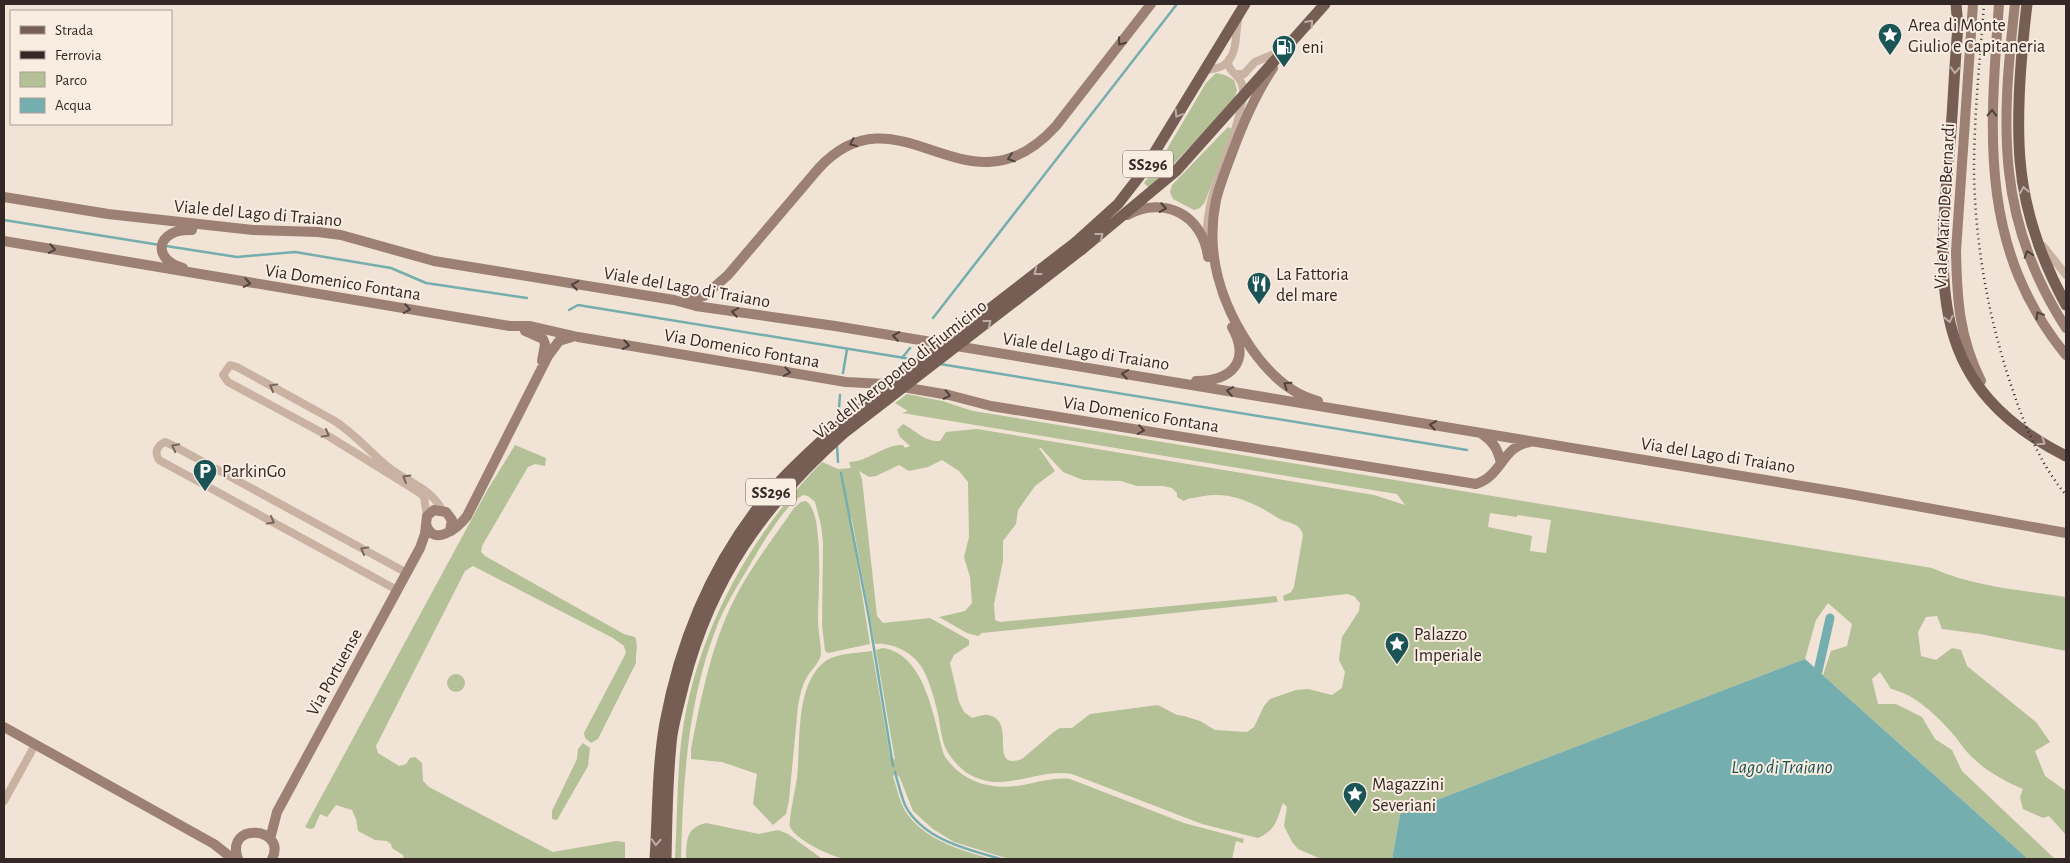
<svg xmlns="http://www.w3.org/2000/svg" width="2070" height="863" font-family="'Alegreya Sans',sans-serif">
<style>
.green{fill:#b4c096;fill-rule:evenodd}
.water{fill:#75aeae}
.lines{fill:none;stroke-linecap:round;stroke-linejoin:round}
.stream{stroke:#75aeae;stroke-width:2.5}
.canal{stroke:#75aeae;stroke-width:9}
.street{stroke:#c9b2a2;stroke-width:8}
.secondary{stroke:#9c8074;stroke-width:10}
.primary{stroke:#765e55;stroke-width:11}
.rail{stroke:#332825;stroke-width:2.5;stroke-dasharray:1 4;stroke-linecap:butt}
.primary-bridge{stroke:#765e55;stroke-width:11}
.oneway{stroke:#beada3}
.oneway2{stroke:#52423d}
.oneway3{stroke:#76665d}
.labels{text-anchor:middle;stroke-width:4;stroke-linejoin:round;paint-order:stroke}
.shield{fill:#f9ede2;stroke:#6e635e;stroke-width:1}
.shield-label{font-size:16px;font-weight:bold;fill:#332825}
.poi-label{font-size:18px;fill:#332825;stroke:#f9ede2;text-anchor:start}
.street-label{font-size:18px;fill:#332825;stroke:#f9ede2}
.water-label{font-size:19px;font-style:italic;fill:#1a5455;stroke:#f9ede2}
</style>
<rect width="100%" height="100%" fill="#f1e3d6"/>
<path class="green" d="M 1216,73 L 1225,75 L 1234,80 L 1237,90 L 1234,100 L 1150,189 L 1144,183 L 1157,166 L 1206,83 Z
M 1228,127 L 1232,129 L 1205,202 L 1200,208 L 1194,210 L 1173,199 L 1170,192 L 1172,185 Z
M 907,394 L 942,401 L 973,411 L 1932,568 C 1973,587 2022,590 2066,597 L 2066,651 L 1980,634 L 1942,629 L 1937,616 L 1926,617 L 1918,632 L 1921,656 L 1936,660 L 1952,648 L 1961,650 L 1967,666 L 2036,722 L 2050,742 L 2035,751 L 2045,776 L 2066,791 L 2066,835 L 2049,816 L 2043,818 L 2023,809 L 2020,797 L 2023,789 C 2006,782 1986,771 1973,758 C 1965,751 1960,742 1953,734 C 1937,716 1915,694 1891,689 L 1880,672 L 1872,679 L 1878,704 L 1896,704 L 1922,717 L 1935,739 L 1952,750 L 1962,771 L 2055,859 L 2028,859 L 1823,675 L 1831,651 L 1847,646 L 1852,624 L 1828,603 L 1816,620 L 1805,659 L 1400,814 L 1392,859 L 1321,859 L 1298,849 L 1292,842 L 1284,826 L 1287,807 L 1283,803 C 1276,821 1277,829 1258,838 L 1202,824 L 1072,774 C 1036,767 1004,796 967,773 C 958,766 950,758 945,747 C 940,734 940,719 936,706 C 933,694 928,677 921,666 C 912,652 891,642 875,644 L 852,520 L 849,513 L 870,644 L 828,653 L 825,651 L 822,625 L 823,543 L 821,525 L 815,502 L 808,496 L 803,495 C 787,503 768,535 758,551 C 745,574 730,596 719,621 C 688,697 683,778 681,859 L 675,859 C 677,824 677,788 680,753 C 690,643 747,538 822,462 L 838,469 L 851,468 L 849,462 C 868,462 884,444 903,445 L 905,448 L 910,446 L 900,437 L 897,430 L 903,424 C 917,431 924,442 940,441 L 946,432 L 977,429 L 1374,495 L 1405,505 L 1397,494 L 902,413 L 908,411 L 895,403 ZM 1039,448 L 1041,448 L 1063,472 L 1083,480 L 1121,481 L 1137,486 L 1163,486 L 1172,488 L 1177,493 L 1177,497 L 1184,501 C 1189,497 1192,499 1198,497 C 1229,490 1253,502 1278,518 C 1288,524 1300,522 1303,535 L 1294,587 L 1291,592 L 1283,596 L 1284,601 L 1347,594 L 1354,596 L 1360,603 L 1359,611 L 1342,637 L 1339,660 L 1345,672 L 1342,688 L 1332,695 L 1308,689 L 1296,690 L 1270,699 L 1264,706 L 1254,727 L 1247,732 L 1215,730 L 1200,721 L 1184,716 L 1177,715 L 1158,705 L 1090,714 L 1072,728 L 1060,728 L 1055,731 L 1022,759 C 987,772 1018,720 988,715 C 982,714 978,717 972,718 L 964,712 L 959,702 L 950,663 L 954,655 L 969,645 L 969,640 L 930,618 L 883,623 L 877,616 L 862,479 L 859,471 L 869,477 L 876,476 L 899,465 L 909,471 L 928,467 L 942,460 L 959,471 L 968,482 L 969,537 L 964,557 L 970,577 L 972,603 L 965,611 L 939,617 L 967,633 L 978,636 L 982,633 L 1278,602 L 1276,596 L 1000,622 L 995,620 L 994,604 L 1003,561 L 1003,541 L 1016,524 L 1018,510 L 1035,486 L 1055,471 ZM 1490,513 L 1517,517 L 1517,515 L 1551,520 L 1546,553 L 1530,551 L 1532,536 L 1488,527 Z
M 515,445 L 546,458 L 545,466 L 535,464 L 528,467 L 482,546 L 481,552 L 485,556 L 624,634 L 635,637 C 639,649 635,652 636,663 L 598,739 L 591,743 L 585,738 L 584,733 L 626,653 L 624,646 L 613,638 L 473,566 L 465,571 L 376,746 L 378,753 L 399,766 L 406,764 L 410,758 L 415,757 L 422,763 L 423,781 L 429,787 L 553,852 L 616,841 L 625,842 L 625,859 L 404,859 L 403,855 L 392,848 L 391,844 L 387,841 L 375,840 L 358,831 L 356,819 L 352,810 L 336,805 L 327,817 L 320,814 L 314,828 L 310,829 L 305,827 L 488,489 Z
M 806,501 C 825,512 818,597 818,619 C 818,631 821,643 821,654 C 820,662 811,670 807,677 C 802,685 800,696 798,706 L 789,800 L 786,814 L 773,825 L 753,804 L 757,774 L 722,762 L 691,759 L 691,749 C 701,699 710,649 733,602 C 749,569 773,539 794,508 L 801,502 Z
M 883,648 C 926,654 934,721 944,755 C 961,782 992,791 1023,785 C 1039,782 1054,777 1070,779 L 1184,823 L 1244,839 L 1243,843 L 1236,841 L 1232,859 L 1009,859 L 954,842 L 933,829 L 913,811 L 900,778 L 896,773 L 893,776 C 897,788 900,805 908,815 C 927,841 963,851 992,859 L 844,859 C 830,856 796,840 790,827 C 788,822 796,786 797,778 C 801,744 794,682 827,660 C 839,653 858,653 872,651 L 890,756 L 895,760 L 876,650 Z
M447 683a9 9 0 1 1 18 0a9 9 0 1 1-18 0Z
M 583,743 L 590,748 L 588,766 L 557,820 L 552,819 L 552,811 L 577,759 L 578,749 Z
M 706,823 L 759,834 L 778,830 L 788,834 L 821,858 L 828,859 L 686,859 C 687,841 685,828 706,823 Z"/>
<path class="water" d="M 1805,659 L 2028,859 L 1392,859 L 1400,814 Z"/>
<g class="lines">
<path class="stream" d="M 4,220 L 160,245
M 166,246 L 237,257 L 295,252 L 391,268 L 426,283 L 527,298
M 569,310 L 578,305 L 917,360
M 933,318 L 1177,4
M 902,358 L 910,348
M 940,364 L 1467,450
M 843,373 L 847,349
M 838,420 L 840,395
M 837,446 L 838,462
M 841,473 L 869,618 L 893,766
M 895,772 C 898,783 901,795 905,805 C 922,839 968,850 1001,859"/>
<path class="canal" d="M 1818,671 L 1830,618"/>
<path class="street" d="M 1205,71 C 1211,68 1219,69 1224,65 C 1238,55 1235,35 1238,20
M 1237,74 L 1244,74 L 1255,62 L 1279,52
M 1207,245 C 1204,191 1231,157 1241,107 C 1243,100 1244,91 1242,84 C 1239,74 1225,70 1229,59
M 2043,246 L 2066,275
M 427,516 L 424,497 L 420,493 L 330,437 L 228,382 L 223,375 L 230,365 L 237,367 L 333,420 C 354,433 369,451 387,466 C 406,482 430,487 442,510
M 397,590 L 159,460 C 154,452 157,446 165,442 L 172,445 L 407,573
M 4,801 L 35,745"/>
<path class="secondary" d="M 1973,4 L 1956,251 C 1957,299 1959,337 1981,381
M 1999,4 C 1990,133 1978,247 2066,355
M 2015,4 C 2001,127 1996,220 2066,328
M 1273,68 C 1255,95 1243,123 1232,153 C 1226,169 1220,184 1216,200 C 1205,253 1221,304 1251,348 C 1267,371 1290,394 1318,401
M 4,197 L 108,214 L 253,230 L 318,232 L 341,235 L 434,261 L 674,300 L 696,306 L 835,326 L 1844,493 L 2066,533
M 1127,215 C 1164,195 1203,215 1208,257
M 4,241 L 510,326 L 530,326 L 578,337 L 846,382 L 885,384 L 949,395 L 991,406 L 1476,484 C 1503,475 1502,446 1530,442
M 183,268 C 150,259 157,228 192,230
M 685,301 L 704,296 L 728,275 L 819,168 C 900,81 967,224 1056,126 L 1151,4
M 525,331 L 543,339 L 545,344 L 542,361
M 1196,381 C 1232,381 1251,361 1232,327
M 1482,434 C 1494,442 1498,450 1501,463
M 426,524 C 433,548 458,528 467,516 L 548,356 L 559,341 L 572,337
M 4,727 L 214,844 L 233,859
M 270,839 L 277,812 L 420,548 L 425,534 L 427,516 L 434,510 L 446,512 L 452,520 L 450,531
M 238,859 C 224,821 288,827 272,859"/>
<path class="primary" d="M 1956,4 L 1958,27 C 1954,70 1953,113 1949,155 C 1937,289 1930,388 2066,456
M 2027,4 C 2021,54 2016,110 2020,160 C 2024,210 2042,261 2066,305
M 1076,242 L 1118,204 L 1142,173 L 1245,4
M 1081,250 L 1176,171 L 1325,4"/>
<path class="rail" d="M 1984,4 C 1980,59 1974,115 1974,171 C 1975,245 1989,321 2013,391 C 2026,429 2041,465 2066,495"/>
<path class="primary-bridge" d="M 655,859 C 658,814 657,768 665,723 C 681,637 716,556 773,489 C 793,466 816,446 838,426 L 1076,242
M 666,859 C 667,818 667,776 672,735 C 675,717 680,700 684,683 C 711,578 764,504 844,433 L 1081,250"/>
</g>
<defs><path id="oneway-chevron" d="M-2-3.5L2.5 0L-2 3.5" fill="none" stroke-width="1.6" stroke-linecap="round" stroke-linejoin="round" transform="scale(1.25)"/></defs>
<g class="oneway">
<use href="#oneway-chevron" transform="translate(1310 23) rotate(-48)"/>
<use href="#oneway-chevron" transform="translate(1955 70) rotate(93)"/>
<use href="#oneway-chevron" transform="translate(1178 114) rotate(121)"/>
<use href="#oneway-chevron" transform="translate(2024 190) rotate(-100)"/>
<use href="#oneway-chevron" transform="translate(1100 236) rotate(-38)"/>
<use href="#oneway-chevron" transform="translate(1037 272) rotate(142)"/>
<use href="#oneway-chevron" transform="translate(1949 319) rotate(77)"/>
<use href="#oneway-chevron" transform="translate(988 323) rotate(-38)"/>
<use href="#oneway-chevron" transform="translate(2042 442) rotate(33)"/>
<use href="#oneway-chevron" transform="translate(656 842) rotate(93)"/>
</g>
<g class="oneway2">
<use href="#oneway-chevron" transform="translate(1121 42) rotate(128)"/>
<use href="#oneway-chevron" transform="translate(1992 113) rotate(-88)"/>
<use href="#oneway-chevron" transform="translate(853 143) rotate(158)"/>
<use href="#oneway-chevron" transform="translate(1011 158) rotate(161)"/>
<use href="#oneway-chevron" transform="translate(1163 208) rotate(9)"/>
<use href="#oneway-chevron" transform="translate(52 249) rotate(10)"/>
<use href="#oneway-chevron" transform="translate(2028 254) rotate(-109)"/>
<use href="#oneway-chevron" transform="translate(247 283) rotate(10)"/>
<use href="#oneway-chevron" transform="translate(575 285) rotate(-171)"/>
<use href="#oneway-chevron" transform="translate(407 309) rotate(9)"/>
<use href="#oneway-chevron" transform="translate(735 312) rotate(-171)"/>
<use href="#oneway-chevron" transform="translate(2039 315) rotate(-121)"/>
<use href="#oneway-chevron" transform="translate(896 336) rotate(-171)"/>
<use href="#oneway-chevron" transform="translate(626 345) rotate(10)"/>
<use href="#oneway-chevron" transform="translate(787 372) rotate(10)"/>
<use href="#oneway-chevron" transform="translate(1125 374) rotate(-171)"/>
<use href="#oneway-chevron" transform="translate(1287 385) rotate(-145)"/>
<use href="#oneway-chevron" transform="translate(1230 391) rotate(-171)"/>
<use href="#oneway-chevron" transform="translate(947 395) rotate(12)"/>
<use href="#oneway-chevron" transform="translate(1433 425) rotate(-171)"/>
<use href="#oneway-chevron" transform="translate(1141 430) rotate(9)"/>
</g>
<g class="oneway3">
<use href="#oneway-chevron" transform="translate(273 387) rotate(-151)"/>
<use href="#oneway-chevron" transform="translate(326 434) rotate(29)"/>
<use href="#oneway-chevron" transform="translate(175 447) rotate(-153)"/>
<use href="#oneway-chevron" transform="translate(406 478) rotate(-149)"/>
<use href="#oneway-chevron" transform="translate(271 521) rotate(29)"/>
<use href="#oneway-chevron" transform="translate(364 550) rotate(-151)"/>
</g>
<defs>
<symbol id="sight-pin" viewBox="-11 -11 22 30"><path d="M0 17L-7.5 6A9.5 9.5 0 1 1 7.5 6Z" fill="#1a5455" stroke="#f9ede2"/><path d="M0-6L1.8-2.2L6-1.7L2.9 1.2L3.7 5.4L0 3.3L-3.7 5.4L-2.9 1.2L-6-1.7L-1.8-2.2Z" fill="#fff"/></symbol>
<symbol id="fuel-pin" viewBox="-11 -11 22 30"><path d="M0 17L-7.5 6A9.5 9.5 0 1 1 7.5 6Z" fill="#1a5455" stroke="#f9ede2"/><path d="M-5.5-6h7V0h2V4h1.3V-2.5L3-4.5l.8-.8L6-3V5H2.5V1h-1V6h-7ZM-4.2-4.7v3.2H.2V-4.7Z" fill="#fff"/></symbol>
<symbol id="restaurant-pin" viewBox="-11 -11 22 30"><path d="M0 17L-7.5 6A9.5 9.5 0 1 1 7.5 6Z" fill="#1a5455" stroke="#f9ede2"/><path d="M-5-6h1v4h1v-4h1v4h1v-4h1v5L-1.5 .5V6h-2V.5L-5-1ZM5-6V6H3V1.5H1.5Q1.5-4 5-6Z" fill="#fff"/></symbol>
<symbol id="parking-pin" viewBox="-11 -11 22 30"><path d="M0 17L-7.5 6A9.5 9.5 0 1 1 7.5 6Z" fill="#1a5455" stroke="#f9ede2"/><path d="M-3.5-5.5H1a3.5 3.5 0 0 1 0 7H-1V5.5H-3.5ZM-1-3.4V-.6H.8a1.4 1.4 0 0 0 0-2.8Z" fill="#fff"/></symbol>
</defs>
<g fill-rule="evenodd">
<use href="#sight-pin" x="1876" y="21" width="28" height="38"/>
<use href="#fuel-pin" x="1270" y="33" width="28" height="38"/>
<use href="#restaurant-pin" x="1245" y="270" width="28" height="38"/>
<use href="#parking-pin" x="191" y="457" width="28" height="38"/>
<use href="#sight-pin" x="1383" y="630" width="28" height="38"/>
<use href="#sight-pin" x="1341" y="780" width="28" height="38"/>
</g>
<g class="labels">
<g class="shield">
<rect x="1123" y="150.5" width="50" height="27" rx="4"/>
<rect x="746" y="478.5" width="50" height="27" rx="4"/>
</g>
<g class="shield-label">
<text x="1148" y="170">SS296</text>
<text x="771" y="498">SS296</text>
</g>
<g class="poi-label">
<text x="1908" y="31">Area di Monte<tspan x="1908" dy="21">Giulio e Capitaneria</tspan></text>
<text x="1302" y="53">eni</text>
<text x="1276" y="280">La Fattoria<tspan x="1276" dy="21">del mare</tspan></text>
<text x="222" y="477">ParkinGo</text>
<text x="1414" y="640">Palazzo<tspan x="1414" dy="21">Imperiale</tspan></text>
<text x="1372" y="790">Magazzini<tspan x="1372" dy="21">Severiani</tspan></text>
</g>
<g class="street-label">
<text transform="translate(1944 206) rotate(-87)" y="6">Viale Mario De Bernardi</text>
<text transform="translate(258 213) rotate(5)" y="6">Viale del Lago di Traiano</text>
<text transform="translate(343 282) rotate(9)" y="6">Via Domenico Fontana</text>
<text transform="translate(687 287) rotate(10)" y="6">Viale del Lago di Traiano</text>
<text transform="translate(742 348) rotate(10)" y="6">Via Domenico Fontana</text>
<text transform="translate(1086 351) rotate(9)" y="6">Viale del Lago di Traiano</text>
<text transform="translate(900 369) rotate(-38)" y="6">Via dell'Aeroporto di Fiumicino</text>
<text transform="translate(1141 414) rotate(9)" y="6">Via Domenico Fontana</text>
<text transform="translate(1718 455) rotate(9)" y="6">Via del Lago di Traiano</text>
<text transform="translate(334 672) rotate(-61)" y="6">Via Portuense</text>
</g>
<g class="water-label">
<text x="1782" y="773">Lago di Traiano</text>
</g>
</g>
<rect width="2070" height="863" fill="none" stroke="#332825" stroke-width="10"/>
<rect x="10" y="10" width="162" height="115" fill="#f9ede2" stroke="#aa9e96"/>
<rect x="20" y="26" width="25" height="8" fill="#765e55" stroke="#aa9e96"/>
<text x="55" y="35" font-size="15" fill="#332825">Strada</text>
<rect x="20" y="51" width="25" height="8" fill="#332825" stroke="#aa9e96"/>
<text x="55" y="60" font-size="15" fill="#332825">Ferrovia</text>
<rect x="20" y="72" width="25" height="15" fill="#b4c096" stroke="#aa9e96"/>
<text x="55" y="85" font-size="15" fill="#332825">Parco</text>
<rect x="20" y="98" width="25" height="15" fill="#75aeae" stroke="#aa9e96"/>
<text x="55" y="110" font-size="15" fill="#332825">Acqua</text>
</svg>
